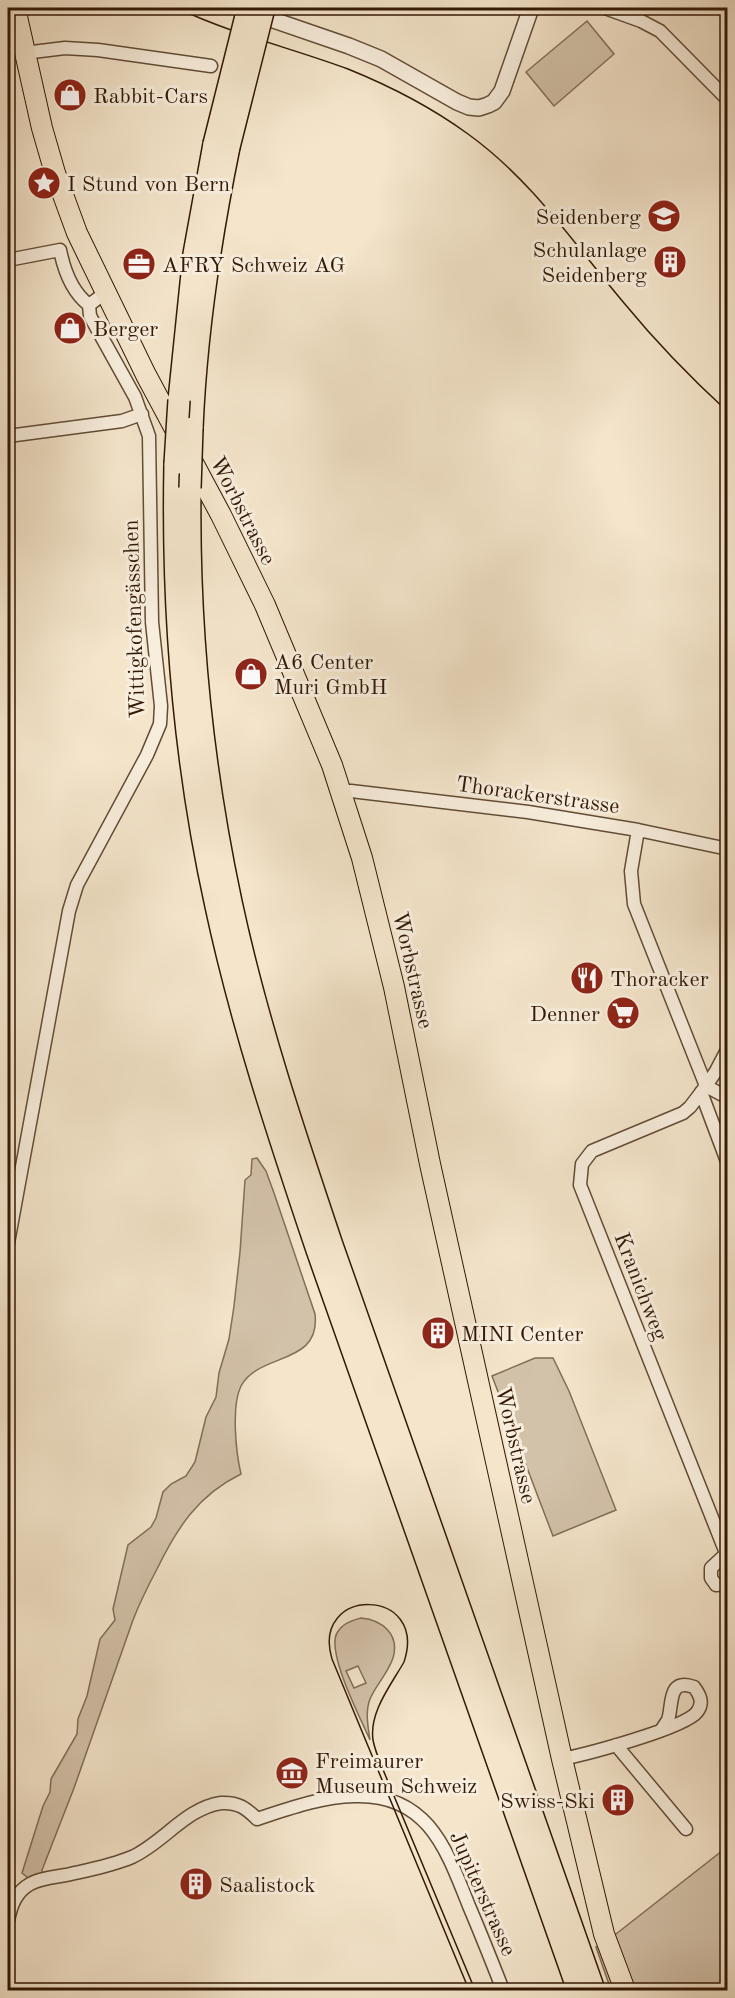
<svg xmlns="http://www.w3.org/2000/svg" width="735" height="1998" font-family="'Old Standard TT',serif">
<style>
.green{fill:#d3c2aa;stroke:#826e58;stroke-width:1.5;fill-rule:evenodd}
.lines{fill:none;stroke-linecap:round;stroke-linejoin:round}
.minor-casing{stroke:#624c37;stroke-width:15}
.tertiary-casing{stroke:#624c37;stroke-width:18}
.primary-casing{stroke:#321906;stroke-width:22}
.motorway-casing{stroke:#321906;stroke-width:24}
.minor{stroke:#f8eedd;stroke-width:12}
.tertiary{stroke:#f8eedd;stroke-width:15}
.primary{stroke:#f4e5cb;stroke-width:20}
.motorway{stroke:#f4e5cb;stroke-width:21}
.tram{stroke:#321906;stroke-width:1.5}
.motorway-bridge-casing{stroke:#321906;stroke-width:24;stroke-linecap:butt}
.motorway-bridge{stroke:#f4e5cb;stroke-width:21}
.labels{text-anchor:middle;stroke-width:6;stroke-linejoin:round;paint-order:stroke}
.poi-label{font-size:22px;fill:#321906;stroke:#f8eedd;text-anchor:start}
.street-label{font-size:22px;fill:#321906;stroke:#f8eedd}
</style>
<rect width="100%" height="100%" fill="#f4e5cb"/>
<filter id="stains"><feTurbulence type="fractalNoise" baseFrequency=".00333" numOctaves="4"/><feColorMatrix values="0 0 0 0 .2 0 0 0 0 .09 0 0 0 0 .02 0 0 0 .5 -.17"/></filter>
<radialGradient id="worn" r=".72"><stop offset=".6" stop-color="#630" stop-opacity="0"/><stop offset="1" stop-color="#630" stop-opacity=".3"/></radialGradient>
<path class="green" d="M 587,21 L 614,54 L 554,106 L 526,72 Z
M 257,1158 L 266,1171 L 274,1193 L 315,1314 C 321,1366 259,1352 241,1386 C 231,1406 236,1453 241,1474 C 198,1495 177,1528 157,1569 C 148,1586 140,1602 133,1620 L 74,1788 L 42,1870 L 43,1878 L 32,1881 L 22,1873 L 43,1806 L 50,1792 L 51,1779 L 77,1734 L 78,1719 L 87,1696 L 100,1639 L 115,1620 L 113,1609 L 128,1545 L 151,1527 L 156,1518 L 163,1492 L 171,1484 L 186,1476 L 195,1462 L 206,1417 L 216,1397 L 219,1373 L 229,1339 L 234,1306 L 240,1252 L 245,1180 L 251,1175 L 252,1159 Z
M 535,1358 L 553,1358 L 569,1391 L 616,1510 L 553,1536 L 492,1376 Z
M 361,1618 C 382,1620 400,1634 393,1658 C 388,1673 376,1685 370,1699 C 365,1712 368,1727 370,1740 C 361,1719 326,1652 337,1633 C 343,1623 351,1621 361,1618 ZM 358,1666 L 366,1683 L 354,1688 L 346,1671 Z
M 727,1847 L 727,1990 L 611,1990 L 596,1947 L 616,1934 Z"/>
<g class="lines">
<defs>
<path id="minor" d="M 605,8 L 641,21 L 660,31 L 728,100
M 24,53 L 65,48 L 98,50 L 211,66
M 8,260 L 60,250 C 64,270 72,292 89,305
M 8,436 L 122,421 L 142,414
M 341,792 L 351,791 L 528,812 L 638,830 L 728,849
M 638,830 L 631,871 L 634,904 L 706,1086 L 690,1107 L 683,1113 L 592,1151 L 582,1164 L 580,1185 L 728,1558
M 728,1048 L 716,1071 L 706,1086 L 728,1098
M 701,1092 L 728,1164
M 8,1243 L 69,911 L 77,885 L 147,755 L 160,724 L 161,706 L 152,622 L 149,436 L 135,397 L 90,316 L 89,305 L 105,293
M 725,1555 L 711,1568 L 711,1578 L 716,1585 L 728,1584
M 616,1745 L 686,1829
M 562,1759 C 587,1754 685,1728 697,1712 C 704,1703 700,1695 694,1687 C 667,1677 673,1706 668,1720 C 666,1723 664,1726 662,1729
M 8,1921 C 11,1905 16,1892 30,1884 C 40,1878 55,1877 66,1875 C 88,1870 111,1866 132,1857 C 163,1843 186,1808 221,1803 C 238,1802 246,1808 257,1819 C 288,1809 320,1797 354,1796 C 427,1793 446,1848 469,1906 C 481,1934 492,1962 503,1990"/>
<path id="tertiary" d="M 253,13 L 349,46 L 381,59 L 457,102 L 469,107 L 479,108 L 488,105 L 494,102 L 502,91 L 531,8"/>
<path id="primary" d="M 15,8 L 42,128 L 55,173 L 77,233 L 146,375 L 221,515 L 265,605 L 332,765 L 362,858 L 394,987 L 430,1164 L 562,1759 L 604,1934 L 625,1990"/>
<path id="motorway" d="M 179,400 L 194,254 L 214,144
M 192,428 C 196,334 210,240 229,147
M 175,464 C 172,612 184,761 216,906 C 241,1023 279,1137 317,1250 L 578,1990
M 190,488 C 188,627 202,766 231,902 C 256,1019 294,1132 332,1245 L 594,1990"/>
</defs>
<use href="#minor" class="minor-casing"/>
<use href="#tertiary" class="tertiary-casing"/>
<use href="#primary" class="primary-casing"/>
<use href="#motorway" class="motorway-casing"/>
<use href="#minor" class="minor"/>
<use href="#tertiary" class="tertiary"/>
<use href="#primary" class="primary"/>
<use href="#motorway" class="motorway"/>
<path class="tram" d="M 177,8 C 232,34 291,48 348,69 C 390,86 431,107 468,134 C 532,180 574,244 624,303 C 656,342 691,378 728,412
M 469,1990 L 332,1659 C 310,1586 429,1586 404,1662 C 391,1685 369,1712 373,1740 C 375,1751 380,1762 384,1772 L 475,1990"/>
<defs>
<path id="motorway-bridge" d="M 214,144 L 248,8
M 229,147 L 264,8
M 175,464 L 179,400
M 190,488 L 192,428"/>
</defs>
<use href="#motorway-bridge" class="motorway-bridge-casing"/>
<use href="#motorway-bridge" class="motorway-bridge"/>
</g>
<defs>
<symbol id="shop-disc" viewBox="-11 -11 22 22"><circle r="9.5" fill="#8f2418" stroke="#f8eedd"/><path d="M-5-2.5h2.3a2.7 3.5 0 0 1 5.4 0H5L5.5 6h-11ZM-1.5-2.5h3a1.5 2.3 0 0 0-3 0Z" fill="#fff"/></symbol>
<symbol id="sight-disc" viewBox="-11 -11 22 22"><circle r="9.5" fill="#8f2418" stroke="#f8eedd"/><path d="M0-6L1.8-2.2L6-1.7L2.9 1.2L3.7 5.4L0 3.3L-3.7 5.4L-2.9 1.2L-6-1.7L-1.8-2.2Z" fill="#fff"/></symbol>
<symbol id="school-disc" viewBox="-11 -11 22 22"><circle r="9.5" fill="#8f2418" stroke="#f8eedd"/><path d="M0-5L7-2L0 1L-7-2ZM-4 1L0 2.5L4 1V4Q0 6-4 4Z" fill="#fff"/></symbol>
<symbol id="building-disc" viewBox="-11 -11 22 22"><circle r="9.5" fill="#8f2418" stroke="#f8eedd"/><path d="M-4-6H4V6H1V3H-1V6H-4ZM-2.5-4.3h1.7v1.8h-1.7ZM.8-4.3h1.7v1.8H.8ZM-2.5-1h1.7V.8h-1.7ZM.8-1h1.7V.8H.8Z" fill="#fff"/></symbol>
<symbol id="office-disc" viewBox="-11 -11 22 22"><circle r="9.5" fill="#8f2418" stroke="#f8eedd"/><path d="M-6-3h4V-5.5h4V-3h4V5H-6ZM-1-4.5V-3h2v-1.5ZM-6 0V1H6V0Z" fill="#fff"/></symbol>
<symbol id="restaurant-disc" viewBox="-11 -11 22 22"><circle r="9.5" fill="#8f2418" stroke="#f8eedd"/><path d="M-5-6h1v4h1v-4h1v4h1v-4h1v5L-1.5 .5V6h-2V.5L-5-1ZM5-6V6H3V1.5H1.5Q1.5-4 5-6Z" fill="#fff"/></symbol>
<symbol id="supermarket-disc" viewBox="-11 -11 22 22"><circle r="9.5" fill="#8f2418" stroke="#f8eedd"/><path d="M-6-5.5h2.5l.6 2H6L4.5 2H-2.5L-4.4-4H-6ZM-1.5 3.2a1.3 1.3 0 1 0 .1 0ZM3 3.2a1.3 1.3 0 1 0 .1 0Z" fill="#fff"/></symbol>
<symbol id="museum-disc" viewBox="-11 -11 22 22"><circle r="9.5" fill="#8f2418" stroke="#f8eedd"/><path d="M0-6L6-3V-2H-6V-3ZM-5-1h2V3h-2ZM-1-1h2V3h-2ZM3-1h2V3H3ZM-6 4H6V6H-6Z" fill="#fff"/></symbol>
</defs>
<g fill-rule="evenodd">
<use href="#shop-disc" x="51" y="76" width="38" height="38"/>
<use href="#sight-disc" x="25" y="164" width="38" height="38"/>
<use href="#school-disc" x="645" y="197" width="38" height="38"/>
<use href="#building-disc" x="651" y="243" width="38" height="38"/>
<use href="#office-disc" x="120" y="245" width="38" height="38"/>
<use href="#shop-disc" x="51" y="309" width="38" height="38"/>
<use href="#shop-disc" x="232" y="655" width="38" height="38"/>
<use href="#restaurant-disc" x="568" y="959" width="38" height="38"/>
<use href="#supermarket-disc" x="604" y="994" width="38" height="38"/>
<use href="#building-disc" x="419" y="1314" width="38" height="38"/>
<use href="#museum-disc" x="273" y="1754" width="38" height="38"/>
<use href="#building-disc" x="599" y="1781" width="38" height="38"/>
<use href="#building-disc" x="177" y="1865" width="38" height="38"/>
</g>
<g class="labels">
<g class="poi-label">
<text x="93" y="103">Rabbit-Cars</text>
<text x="67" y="191">I Stund von Bern</text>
<text x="641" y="224" text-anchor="end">Seidenberg</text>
<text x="647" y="257" text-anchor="end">Schulanlage<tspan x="647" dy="25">Seidenberg</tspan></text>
<text x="162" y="272">AFRY Schweiz AG</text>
<text x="93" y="336">Berger</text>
<text x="274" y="669">A6 Center<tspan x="274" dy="25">Muri GmbH</tspan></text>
<text x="610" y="986">Thoracker</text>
<text x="600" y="1021" text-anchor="end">Denner</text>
<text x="461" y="1341">MINI Center</text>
<text x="315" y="1768">Freimaurer<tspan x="315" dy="25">Museum Schweiz</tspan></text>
<text x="595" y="1808" text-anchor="end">Swiss-Ski</text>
<text x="219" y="1892">Saalistock</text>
</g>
<g class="street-label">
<text transform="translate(244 510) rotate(63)" y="8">Worbstrasse</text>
<text transform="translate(133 619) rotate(-92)" y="8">Wittigkofengässchen</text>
<text transform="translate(538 794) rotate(8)" y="8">Thorackerstrasse</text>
<text transform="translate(414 970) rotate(77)" y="8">Worbstrasse</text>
<text transform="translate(642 1286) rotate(69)" y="8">Kranichweg</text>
<text transform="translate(517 1445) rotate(77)" y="8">Worbstrasse</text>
<text transform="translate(484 1893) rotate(66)" y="8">Jupiterstrasse</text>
</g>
</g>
<rect width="735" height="1998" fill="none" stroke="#f4e5cb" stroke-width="30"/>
<rect x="9" y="9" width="717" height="1980" fill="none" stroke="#321906" stroke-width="3"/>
<rect x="15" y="15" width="705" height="1968" fill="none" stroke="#321906" stroke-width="1.5"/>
<rect width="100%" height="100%" filter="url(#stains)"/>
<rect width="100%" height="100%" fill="url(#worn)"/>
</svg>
